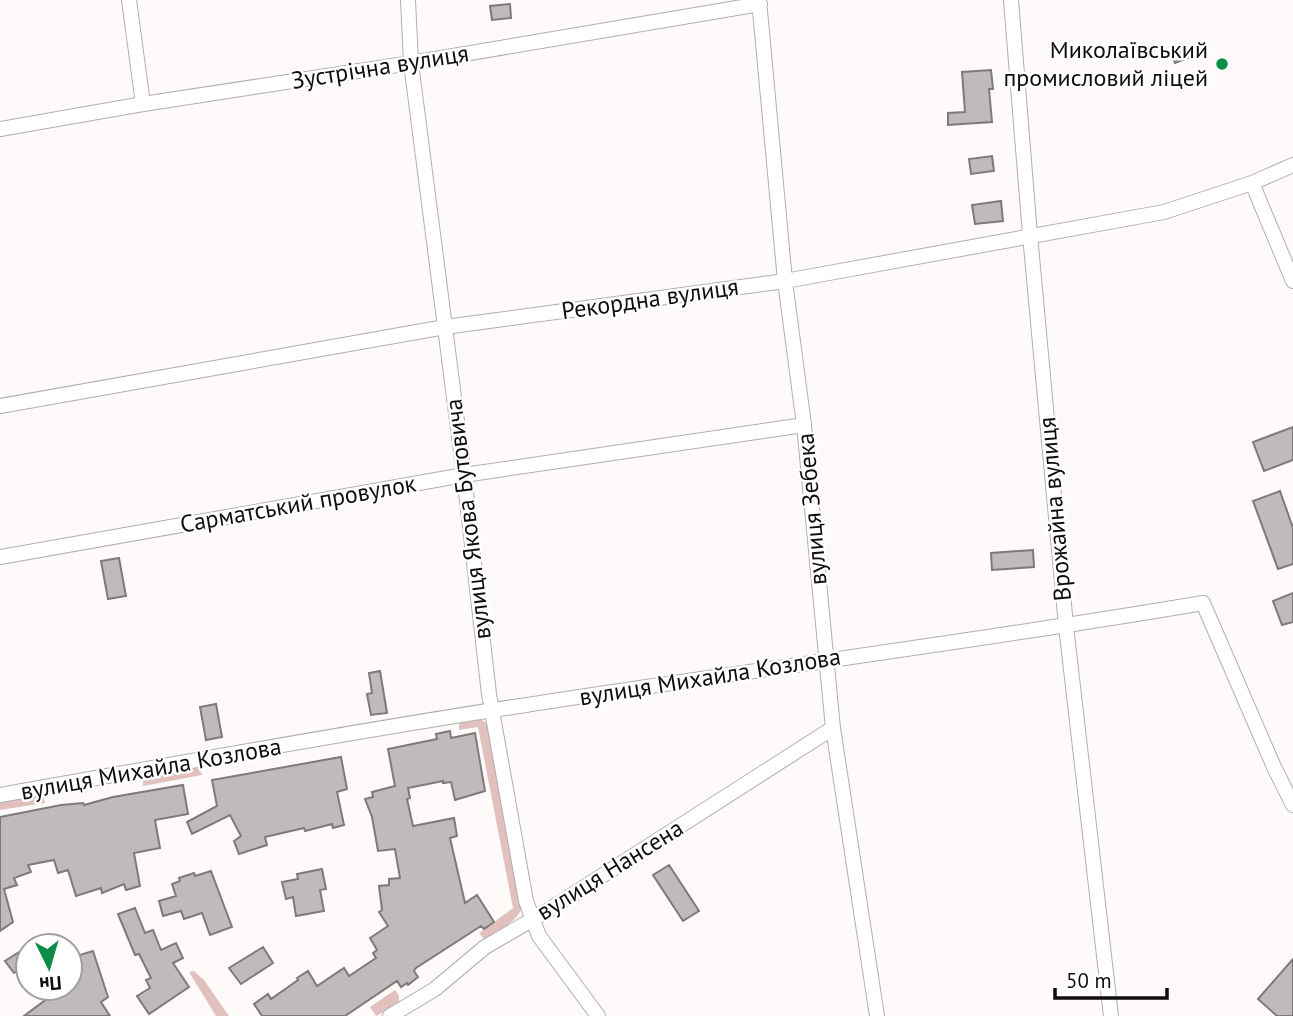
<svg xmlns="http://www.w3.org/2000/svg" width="1293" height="1016" font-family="'PT Sans',sans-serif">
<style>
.green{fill:#e2c0bd}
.building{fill:#bfbbbb;stroke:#7e7a79;stroke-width:2}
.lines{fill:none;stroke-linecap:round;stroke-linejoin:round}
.minor-casing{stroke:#b2aeae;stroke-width:16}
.minor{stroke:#fff;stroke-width:14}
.poi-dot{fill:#0b8d49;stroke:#fff;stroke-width:2.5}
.labels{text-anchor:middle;stroke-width:5;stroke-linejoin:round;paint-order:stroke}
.poi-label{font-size:24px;fill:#0f0e0d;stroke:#fff;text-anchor:end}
.street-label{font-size:24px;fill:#0f0e0d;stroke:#fff}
</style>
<rect width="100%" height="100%" fill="#fffafa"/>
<path class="green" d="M 475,719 L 482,720 L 488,724 L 522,908 C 516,923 497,931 484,939 L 479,933 L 513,908 L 478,727 L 459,730 L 459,721 Z
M 199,767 L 202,775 L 143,786 L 143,776 Z
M 43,794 L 45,803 L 0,810 L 0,801 Z
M 194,971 L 204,980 L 229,1016 L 216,1016 L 189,972 Z
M 395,990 L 399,996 L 399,1004 L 376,1016 L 370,1007 Z"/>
<path class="building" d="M 510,4 L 511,18 L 492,20 L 490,6 Z
M 1184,47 L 1188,58 L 1175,63 L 1171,52 Z
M 991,70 L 993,89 L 989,89 L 992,122 L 948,125 L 948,113 L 965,112 L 962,72 Z
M 992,156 L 994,171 L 971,174 L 969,159 Z
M 1001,201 L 1003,221 L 975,224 L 972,205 Z
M 1293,427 L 1293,460 L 1264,471 L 1253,442 Z
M 1280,491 L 1293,528 L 1293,564 L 1278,569 L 1253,501 Z
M 1033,550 L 1034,567 L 992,570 L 991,553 Z
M 119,558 L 126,596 L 108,599 L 101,561 Z
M 1293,593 L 1293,622 L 1282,625 L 1273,601 Z
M 380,671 L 387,713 L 371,715 L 367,694 L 372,693 L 369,673 Z
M 216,704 L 222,737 L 206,740 L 200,707 Z
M 450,731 L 451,738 L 475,733 L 485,791 L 455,800 L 451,782 L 443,783 L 443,781 L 408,788 L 410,798 L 407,799 L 413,826 L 454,818 L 457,836 L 450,838 L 465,903 L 477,895 L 494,922 L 484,929 L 481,926 L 416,968 L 414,971 L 418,977 L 408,985 L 407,983 L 401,987 L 397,981 L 345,1016 L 262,1016 L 254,1004 L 268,994 L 271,999 L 298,980 L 297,978 L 308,971 L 317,986 L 344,968 L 349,976 L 376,958 L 373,953 L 377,950 L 370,938 L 388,926 L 379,912 L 382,910 L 379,886 L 389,885 L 389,879 L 400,878 L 395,849 L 378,851 L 372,817 L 365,799 L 373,797 L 372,792 L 395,786 L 388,749 L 437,739 L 436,734 Z
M 341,757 L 347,789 L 337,792 L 344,825 L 333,828 L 332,824 L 305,831 L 304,828 L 265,837 L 267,845 L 239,854 L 234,841 L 241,836 L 230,815 L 192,834 L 187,822 L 217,806 L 212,780 Z
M 183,785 L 188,814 L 155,820 L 160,848 L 134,853 L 140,886 L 126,890 L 124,884 L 102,893 L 101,888 L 76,896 L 68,870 L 58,873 L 54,860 L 28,865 L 31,872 L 14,878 L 17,885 L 4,889 L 13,922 L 0,931 L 0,817 L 61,805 L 83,803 L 84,805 L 113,797 Z
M 669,865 L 699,911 L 683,921 L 653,875 Z
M 322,869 L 326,889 L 320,890 L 324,911 L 296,916 L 293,897 L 286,899 L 282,882 L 298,879 L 297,874 Z
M 211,871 L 232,927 L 210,935 L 202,913 L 184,919 L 181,911 L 163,916 L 159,901 L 176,896 L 172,884 L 180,881 L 179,878 L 194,873 L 195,876 Z
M 135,908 L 145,933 L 153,930 L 161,950 L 176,943 L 183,958 L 173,963 L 189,987 L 149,1014 L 137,996 L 150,988 L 146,980 L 151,978 L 139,954 L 135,955 L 118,914 Z
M 263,947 L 273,963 L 241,984 L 229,968 Z
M 93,951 L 108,997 L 101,1002 L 110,1016 L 24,1016 L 52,995 L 47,988 L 70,988 L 70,958 Z
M 19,952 L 27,964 L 14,973 L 5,961 Z
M 1293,959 L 1293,1016 L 1277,1016 L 1258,999 Z"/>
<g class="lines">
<defs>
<path id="minor" d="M 129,0 L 143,104
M 408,0 L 411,63 L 464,475 L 489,694 L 526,901 L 539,936 L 598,1016
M 759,0 L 785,281 L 804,425 L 833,728 L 877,1016
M 1011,0 L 1030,235 L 1066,626 L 1111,1016
M 0,129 L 143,104 L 411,63 L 760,4
M 1252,183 L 1293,281
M 0,406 L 445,327 L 785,281 L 1164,212 L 1252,183 L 1293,165
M 0,557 L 464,475 L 804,425
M 0,795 C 171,765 342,733 513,707 C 743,671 974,642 1203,603 L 1274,767 L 1293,805
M 390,1016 L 435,989 L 485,947 L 547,911 L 833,728"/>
</defs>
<use href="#minor" class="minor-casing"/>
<use href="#minor" class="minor"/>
</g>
<circle class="poi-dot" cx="1222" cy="64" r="7"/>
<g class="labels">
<g class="poi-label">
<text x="1208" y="58">Миколаївський<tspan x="1208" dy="28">промисловий ліцей</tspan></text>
</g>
<g class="street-label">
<text transform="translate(380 67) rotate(-9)" y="8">Зустрічна вулиця</text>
<text transform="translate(650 299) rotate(-8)" y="8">Рекордна вулиця</text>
<text transform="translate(298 504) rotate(-10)" y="8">Сарматський провулок</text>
<text transform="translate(812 509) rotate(-95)" y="8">вулиця Зебека</text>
<text transform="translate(1055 509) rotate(-95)" y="8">Врожайна вулиця</text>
<text transform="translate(468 519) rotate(-97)" y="8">вулиця Якова Бутовича</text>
<text transform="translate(710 677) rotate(-9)" y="8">вулиця Михайла Козлова</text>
<text transform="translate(151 769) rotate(-10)" y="8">вулиця Михайла Козлова</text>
<text transform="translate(610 870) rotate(-32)" y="8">вулиця Нансена</text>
</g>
</g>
<g transform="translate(49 967) rotate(175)"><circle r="33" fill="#ffffff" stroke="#9f9f9e" stroke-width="2"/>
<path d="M0-5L12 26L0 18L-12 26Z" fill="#0b8d49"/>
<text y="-10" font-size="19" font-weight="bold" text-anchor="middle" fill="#0f0e0d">Пн</text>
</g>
<path d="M1055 988v10h112v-10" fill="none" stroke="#0f0e0d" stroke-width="3.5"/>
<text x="1066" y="988" font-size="21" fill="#0f0e0d" stroke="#ffffff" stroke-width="5" paint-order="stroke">50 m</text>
</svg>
